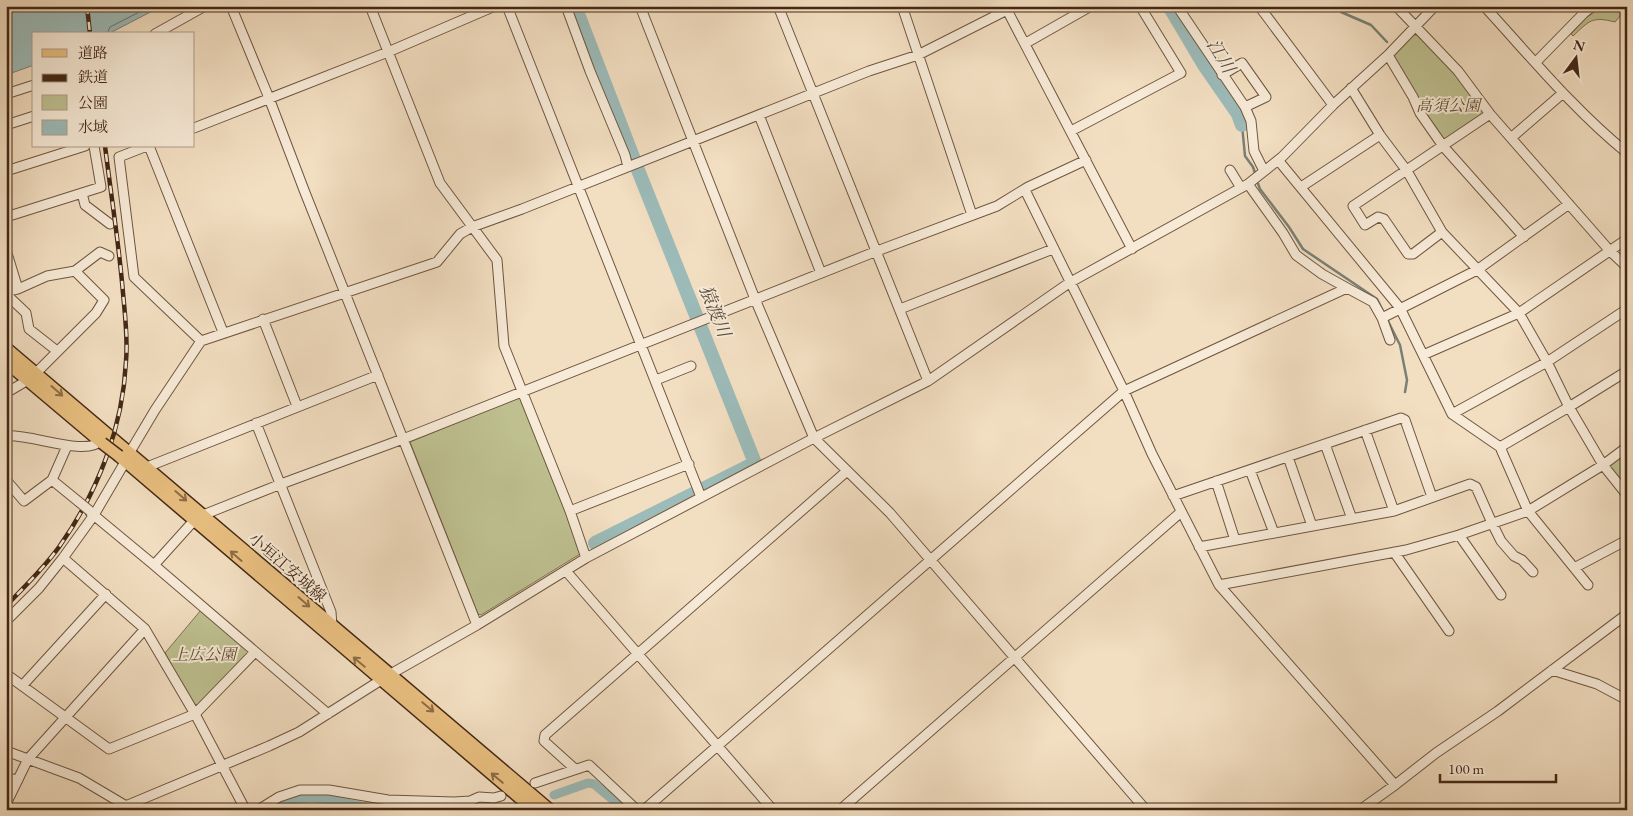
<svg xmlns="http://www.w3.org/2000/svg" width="1633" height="816" font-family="'EB Garamond','Noto Serif JP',serif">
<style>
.green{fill:#bec090;stroke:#807452}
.water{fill:#9cbbb9;stroke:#788077}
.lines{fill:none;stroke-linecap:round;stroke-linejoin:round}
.shore{stroke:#707267;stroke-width:1}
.stream{stroke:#788077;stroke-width:2.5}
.canal{stroke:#9cbbb9;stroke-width:9}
.river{stroke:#9cbbb9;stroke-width:14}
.minor-casing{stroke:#6f5640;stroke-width:11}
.major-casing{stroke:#432815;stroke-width:14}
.minor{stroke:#f7ead7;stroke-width:9}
.major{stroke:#e9bf80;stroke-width:11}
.rail-casing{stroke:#432815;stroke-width:4.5}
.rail{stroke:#f7ead7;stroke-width:2.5;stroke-dasharray:8;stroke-linecap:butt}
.minor-bridge-casing{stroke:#6f5640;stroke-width:11;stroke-linecap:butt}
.major-bridge-casing{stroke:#432815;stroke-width:14;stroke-linecap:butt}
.minor-bridge{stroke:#f7ead7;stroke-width:9}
.major-bridge{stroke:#e9bf80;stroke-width:11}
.oneway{stroke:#8e6c45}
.labels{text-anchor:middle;stroke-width:4;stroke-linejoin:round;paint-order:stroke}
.park-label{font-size:16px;font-style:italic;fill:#624e34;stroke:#f7ead7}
.street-label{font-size:16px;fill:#432815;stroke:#f7ead7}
.water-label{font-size:18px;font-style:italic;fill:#594d3e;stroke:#f7ead7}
</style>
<rect width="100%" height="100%" fill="#f2dec1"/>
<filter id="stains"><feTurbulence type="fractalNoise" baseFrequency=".004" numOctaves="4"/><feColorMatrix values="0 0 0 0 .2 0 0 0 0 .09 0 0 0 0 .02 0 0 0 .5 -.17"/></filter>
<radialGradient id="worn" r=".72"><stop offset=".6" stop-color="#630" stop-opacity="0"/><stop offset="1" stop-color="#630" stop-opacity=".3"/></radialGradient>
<path class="green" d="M 1603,6 L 1606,6 L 1610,12 L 1618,6 L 1627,6 L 1627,11 L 1625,10 L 1615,22 C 1592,16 1589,21 1573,36 L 1571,34 L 1587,17 Z
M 1414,35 L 1419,35 L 1454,72 L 1484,111 L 1484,114 L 1445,140 L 1442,139 L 1423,111 L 1416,95 L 1394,57 L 1395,53 Z
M 518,398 L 522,399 L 581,549 L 580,554 L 481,615 L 478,614 L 410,442 Z
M 1627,452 L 1627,488 L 1609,465 Z
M 201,610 L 248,650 L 248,654 L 198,705 L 193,704 L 165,653 Z"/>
<path class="water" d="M 17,6 L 162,6 L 108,34 L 34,34 L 34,65 L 6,75 L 6,10 Z"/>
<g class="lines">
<path class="shore" d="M 107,34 L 110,27 L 151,6"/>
<path class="stream" d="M 1336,6 L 1341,12 L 1371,25 L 1387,42
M 1242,125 L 1245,156 L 1253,167 L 1256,176
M 1257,181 L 1260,189 L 1289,227 L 1303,249 L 1377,299 L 1400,345 L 1407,380 L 1405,392"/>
<path class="canal" d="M 554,795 L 588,783 L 594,784 L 625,810
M 273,810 C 305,785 346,806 381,810"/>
<path class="river" d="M 575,6 L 638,170 L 755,463 L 595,543
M 1169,6 L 1204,65 L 1238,114 L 1242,125"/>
<defs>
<path id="minor" d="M 231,6 L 269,98 L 304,190 L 477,625
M 370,6 L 440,183 L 497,260 L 504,346 L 570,511 L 586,558
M 507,6 L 701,497
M 566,6 L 590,71 L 625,155 L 628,167
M 640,6 L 755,299 L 814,438 L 890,513 L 1146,810
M 778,6 L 928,381
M 902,6 L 972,215
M 1177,6 L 1245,107 L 1251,121 L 1254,151 L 1264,171
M 1259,6 L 1333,105
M 1396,6 L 1458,71 L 1490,114 L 1610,251 L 1627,267
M 1484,6 C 1530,56 1574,110 1627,153
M 1007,10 L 1132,249
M 155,34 L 205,6
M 1026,43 L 1091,6
M 1388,55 L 1413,97 L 1420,113 L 1443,146 L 1524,237
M 1536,62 L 1584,13 L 1593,6
M 1222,75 L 1242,63 L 1266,97 L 1245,107
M 1351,88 L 1380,135 L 1407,171 L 1442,232 L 1519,313 L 1547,362 L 1569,407 L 1603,465 L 1627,495
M 6,94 L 34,85
M 759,115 L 821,273
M 6,125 L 34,116
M 194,128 L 388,52 L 495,6
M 1071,131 L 1181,73 L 1140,6
M 1511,138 L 1563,93
M 147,146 L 119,157 L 134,277 L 201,341
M 149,146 L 223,332
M 1278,160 L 1400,308 L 1452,414 L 1500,447 L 1528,511 L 1603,465 L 1627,447
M 1230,170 L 1241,188
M 6,171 L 85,146
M 1248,184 L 1283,233 L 1296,255 L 1322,274 L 1347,288
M 1301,187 L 1380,135
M 1025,190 L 1124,391 L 1152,454 L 1219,585 L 1395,785
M 82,193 L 85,205 L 110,224
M 6,217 L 101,187 L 94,146
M 1442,232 L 1413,254 L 1408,254 L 1384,219 L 1378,217 L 1365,225 L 1353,206 L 1490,114
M 6,250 L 18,289 L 14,290
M 75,271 L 100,252 L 109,256
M 18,289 L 47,276 L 75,271 L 104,300 L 96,313 L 36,373
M 6,294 L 26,313 L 29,329 L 57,351
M 900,309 L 1053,249
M 1382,318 L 1477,270 L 1569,204
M 263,319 L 297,406
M 1423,355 L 1519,313 L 1627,239
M 656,380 L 691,366
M 6,393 L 28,380
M 1452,414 L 1547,362 L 1627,309
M 256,423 L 331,612 L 332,626
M 1365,430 L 1394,511
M 6,436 C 28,433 87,457 100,441
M 1325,444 L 1352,519
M 67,446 L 52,480 L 79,502
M 1500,447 L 1569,407 L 1627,371
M 130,452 L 155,410 L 201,341 L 437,262 L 460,234 L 472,227 L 522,209 L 869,71 L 918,55 L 1007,10 L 1005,6
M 1288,457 L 1312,526
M 125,462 L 94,515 L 63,558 L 145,629 L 195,714 L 244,807 L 248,810
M 147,467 L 378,375
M 1250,470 L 1274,533
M 6,480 L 24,501 L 52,480
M 1216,481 L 1235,540
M 1173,496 L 1401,418 L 1405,420 L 1432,497
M 570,511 L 689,464
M 90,512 L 154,565
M 1459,535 L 1501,595
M 1199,547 L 1394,511 L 1470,484 L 1476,487 L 1492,523 L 1501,541 L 1514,556 L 1522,560 L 1533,572
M 1394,552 L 1449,631
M 1574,568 L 1627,540
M 566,571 L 773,810
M 1219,585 L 1406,550 L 1459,535 L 1528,511 L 1588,585
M 6,621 L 39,588 L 63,558
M 1552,670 L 1597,684 L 1627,700
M 6,674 L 109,749 L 195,714 L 255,652
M 22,686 L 106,594
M 328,714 L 154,565 L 190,525 L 203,515 L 281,484 L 403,439 L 877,251 L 997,206 L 1028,187 L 1086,160
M 6,751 L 79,778 L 133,810
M 575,769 L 544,741 L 545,735 L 847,471
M 6,778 L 18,780
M 535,783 L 589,765 L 637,810
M 6,804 L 28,759 L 145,629
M 116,810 L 269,746 L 299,732 L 389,675 L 477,625 L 586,558 L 814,438 L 928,381 L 1069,283 L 1248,184 L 1282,157 L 1333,105 L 1388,55 L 1435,6
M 258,810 L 279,797 L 300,790 L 329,790 L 388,800 L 454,802 L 470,801 L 479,797 L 494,798 L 501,796
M 644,810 L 1124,391 L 1347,288 L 1373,302 L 1382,318 L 1390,340
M 840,810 L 1181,512
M 1360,810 L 1395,785 L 1436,753 L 1498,711 L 1627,614"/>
<path id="major" d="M 6,348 L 550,810
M 6,362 L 102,443
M 119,456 L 534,810"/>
</defs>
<use href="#minor" class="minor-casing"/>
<use href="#major" class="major-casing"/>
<use href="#minor" class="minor"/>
<use href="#major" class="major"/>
<defs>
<path id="rail" d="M 87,6 L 90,34
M 6,606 C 24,587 44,568 59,547 C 98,492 123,427 126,361 C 128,338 125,315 123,293 C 119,244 111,195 105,146"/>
</defs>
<use href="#rail" class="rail-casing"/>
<use href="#rail" class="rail"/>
<defs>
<path id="minor-bridge" d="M 79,502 L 90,511"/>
<path id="major-bridge" d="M 102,443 L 119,456"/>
</defs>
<use href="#minor-bridge" class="minor-bridge-casing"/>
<use href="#major-bridge" class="major-bridge-casing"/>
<use href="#minor-bridge" class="minor-bridge"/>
<use href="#major-bridge" class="major-bridge"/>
</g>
<defs><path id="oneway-shaft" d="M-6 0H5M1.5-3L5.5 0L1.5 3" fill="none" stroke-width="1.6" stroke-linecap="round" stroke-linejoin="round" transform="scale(1.25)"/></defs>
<g class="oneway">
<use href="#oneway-shaft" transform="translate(57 391) rotate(41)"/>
<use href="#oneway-shaft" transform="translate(181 496) rotate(41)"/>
<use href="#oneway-shaft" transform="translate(236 556) rotate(-139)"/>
<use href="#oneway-shaft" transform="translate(304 602) rotate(41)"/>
<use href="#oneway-shaft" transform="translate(359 662) rotate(-140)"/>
<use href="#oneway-shaft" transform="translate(428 707) rotate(40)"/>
<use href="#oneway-shaft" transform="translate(497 778) rotate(-140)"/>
</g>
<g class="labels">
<g class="park-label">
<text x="1448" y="111">高須公園</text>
<text x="204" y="660">上広公園</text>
</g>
<g class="street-label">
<text transform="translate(288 567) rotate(41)" y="6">小垣江安城線</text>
</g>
<g class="water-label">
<text transform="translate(1221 56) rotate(59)" y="6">江川</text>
<text transform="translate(715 311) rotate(68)" y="6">猿渡川</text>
</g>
</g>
<rect width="1633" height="816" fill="none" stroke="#f2dec1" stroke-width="25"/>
<rect x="8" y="8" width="1618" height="801" fill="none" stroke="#432815" stroke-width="2.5"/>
<rect x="12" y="12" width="1608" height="791" fill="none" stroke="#432815"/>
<rect x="32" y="32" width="162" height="115" fill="#f7ead7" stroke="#af9c89"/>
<rect x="42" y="49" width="25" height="8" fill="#e9bf80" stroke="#af9c89"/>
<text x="78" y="58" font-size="15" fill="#432815">道路</text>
<rect x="42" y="74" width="25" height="8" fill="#432815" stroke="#af9c89"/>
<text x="78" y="82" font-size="15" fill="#432815">鉄道</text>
<rect x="42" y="95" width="25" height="15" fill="#bec090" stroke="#af9c89"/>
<text x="78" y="108" font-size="15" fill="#432815">公園</text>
<rect x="42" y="120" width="25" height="15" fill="#9cbbb9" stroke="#af9c89"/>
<text x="78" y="132" font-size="15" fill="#432815">水域</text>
<g transform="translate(1576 58) rotate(15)" stroke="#f7ead7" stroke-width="4" paint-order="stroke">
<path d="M0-4L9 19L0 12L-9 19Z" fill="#432815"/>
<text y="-8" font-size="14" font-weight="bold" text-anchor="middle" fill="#432815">N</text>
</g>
<path d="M1440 774v8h116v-8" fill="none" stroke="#432815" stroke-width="2.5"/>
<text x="1448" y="774" font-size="15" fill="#432815" stroke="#f7ead7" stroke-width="4" paint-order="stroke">100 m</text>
<rect width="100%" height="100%" filter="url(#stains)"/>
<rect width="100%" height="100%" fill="url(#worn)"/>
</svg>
